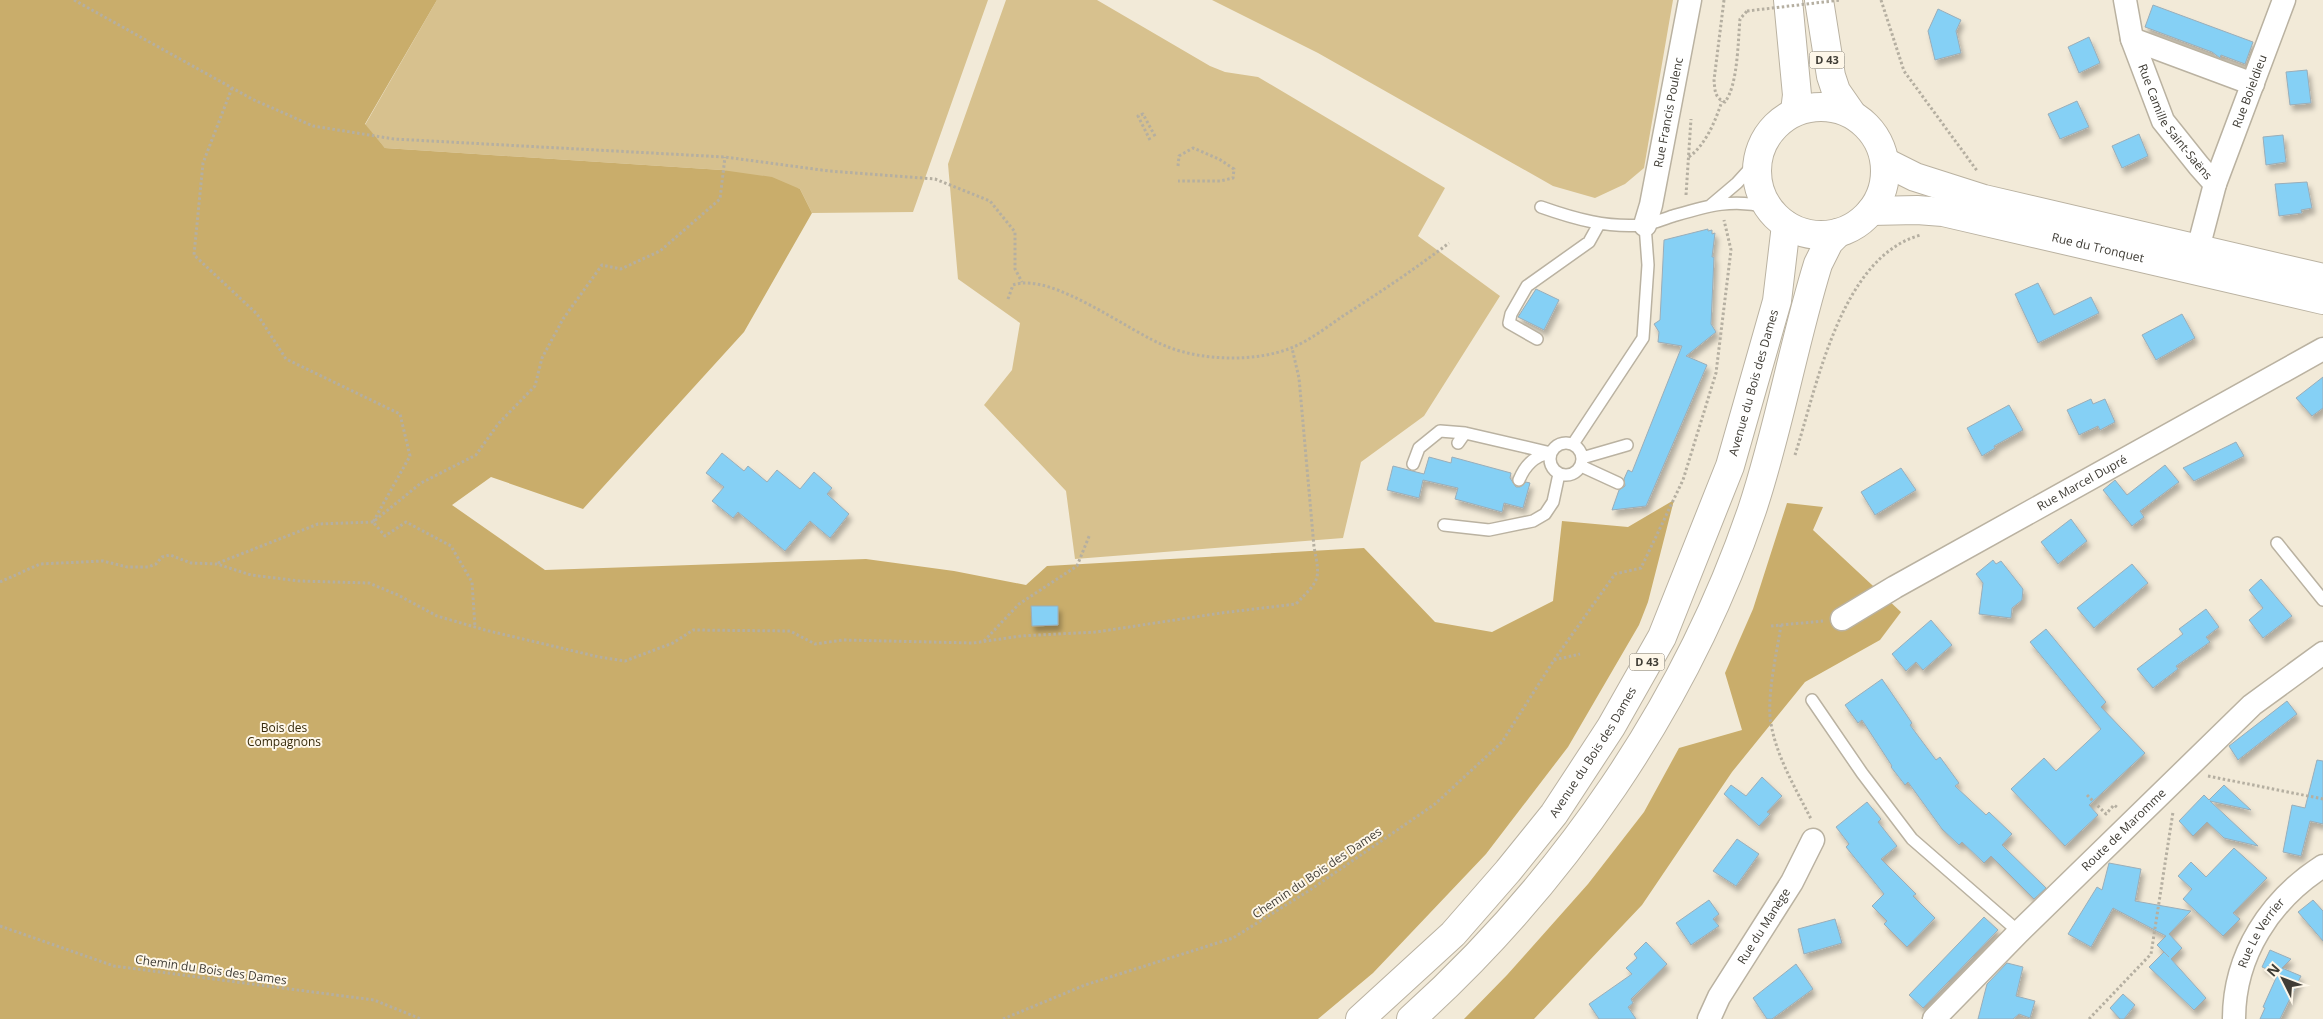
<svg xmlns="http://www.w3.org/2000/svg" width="2323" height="1019" font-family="'Open Sans',sans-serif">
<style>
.green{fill:#d7c18e}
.forest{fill:#c9ad6b}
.building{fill:#85d0f5;stroke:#9aadb8;filter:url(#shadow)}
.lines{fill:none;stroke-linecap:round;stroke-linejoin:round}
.lane-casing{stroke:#bab2a1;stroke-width:14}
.street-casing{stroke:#bab2a1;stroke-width:25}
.secondary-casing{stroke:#bab2a1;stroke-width:30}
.primary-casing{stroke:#bab2a1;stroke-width:30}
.highway-casing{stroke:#bab2a1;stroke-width:30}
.path{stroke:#b5afa1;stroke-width:3;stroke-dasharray:2.5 2.5;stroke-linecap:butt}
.lane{stroke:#fff;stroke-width:11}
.street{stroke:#fff;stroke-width:22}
.secondary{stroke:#fff;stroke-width:28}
.primary{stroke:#fff;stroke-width:28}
.highway{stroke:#fff;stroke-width:28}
.path-bridge{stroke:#b5afa1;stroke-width:3;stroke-dasharray:2.5 2.5;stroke-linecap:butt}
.labels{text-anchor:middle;stroke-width:4;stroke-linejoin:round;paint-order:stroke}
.shield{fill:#fef7e9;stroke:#78746b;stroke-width:1}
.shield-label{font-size:11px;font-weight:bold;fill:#3f3c35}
.street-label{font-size:12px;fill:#3f3c35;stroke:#fef7e9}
.park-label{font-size:12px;fill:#362a0b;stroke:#fef7e9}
</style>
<defs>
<filter id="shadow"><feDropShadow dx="3" dy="5.5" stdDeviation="2.5" flood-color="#0004"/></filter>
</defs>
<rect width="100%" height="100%" fill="#f2ead8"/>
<path class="green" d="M 437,0 L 988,0 L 913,212 L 812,213 L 800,189 L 722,170 L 385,148 L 365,125 Z
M 1006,0 L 1097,0 L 1210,66 L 1225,72 L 1258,77 L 1445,188 L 1418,236 L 1500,296 L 1424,416 L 1361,462 L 1343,538 L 1075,559 L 1066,491 L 984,405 L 1012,370 L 1020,323 L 958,279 L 948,164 Z
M 1212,0 L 1673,0 L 1644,168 L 1625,184 L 1595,198 L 1553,186 L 1318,53 Z"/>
<path class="forest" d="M 0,0 L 437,0 L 365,124 L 385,148 L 722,170 L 772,177 L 800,189 L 812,213 L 744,332 L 583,509 L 491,477 L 452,505 L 545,570 L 866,559 L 954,571 L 1026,585 L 1047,566 L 1364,548 L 1435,622 L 1492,632 L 1553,601 L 1562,521 L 1628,527 L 1674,500 L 1648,602 L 1639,625 L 1568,747 L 1486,854 L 1373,973 L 1318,1019 L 0,1019 Z
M 1787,503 L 1823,507 L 1813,530 L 1901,612 L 1880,640 L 1805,682 L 1732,772 L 1642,905 L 1534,1019 L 1464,1019 L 1507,975 L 1588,884 L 1644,812 L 1679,748 L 1742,730 L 1725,673 L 1753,609 Z"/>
<path class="building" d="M 2153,5 L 2253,42 L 2245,64 L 2221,55 L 2220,58 L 2212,52 L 2145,27 Z
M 1938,9 L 1961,20 L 1956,31 L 1961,53 L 1935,60 L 1928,31 Z
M 2089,37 L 2100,63 L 2079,73 L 2068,47 Z
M 2307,70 L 2311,103 L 2290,105 L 2286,72 Z
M 2077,101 L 2089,127 L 2060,139 L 2048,114 Z
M 2139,134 L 2148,156 L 2122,168 L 2112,146 Z
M 2283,135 L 2286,162 L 2266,165 L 2263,137 Z
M 2307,182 L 2312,208 L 2301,210 L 2302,213 L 2279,216 L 2275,184 Z
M 1708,229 L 1708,231 L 1712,230 L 1712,234 L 1715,233 L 1712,257 L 1714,257 L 1711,324 L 1716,332 L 1686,356 L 1707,365 L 1646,506 L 1612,510 L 1619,490 L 1625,486 L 1624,479 L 1628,470 L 1632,472 L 1682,346 L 1658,342 L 1659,332 L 1654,324 L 1660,320 L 1664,240 Z
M 2038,283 L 2054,315 L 2091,297 L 2099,313 L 2038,343 L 2015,294 Z
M 1536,289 L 1559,300 L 1544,330 L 1518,317 Z
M 2182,314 L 2195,338 L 2156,360 L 2142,335 Z
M 2323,377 L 2323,408 L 2312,416 L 2296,398 Z
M 2091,399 L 2093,404 L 2105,399 L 2115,422 L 2100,430 L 2098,426 L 2079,435 L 2067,410 Z
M 2009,405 L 2023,430 L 1994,446 L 1995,448 L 1982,456 L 1967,428 Z
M 2236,442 L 2244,456 L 2194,481 L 2183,468 Z
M 722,453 L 744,471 L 748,466 L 767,482 L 777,470 L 800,489 L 814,472 L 832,488 L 827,494 L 849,514 L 830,538 L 810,521 L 785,551 L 738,512 L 733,518 L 712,501 L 724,487 L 706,473 Z
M 1429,457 L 1451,463 L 1452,457 L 1511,473 L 1510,478 L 1516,487 L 1520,487 L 1526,482 L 1530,483 L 1523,508 L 1504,503 L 1502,512 L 1455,499 L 1458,488 L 1423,480 L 1419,498 L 1387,490 L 1393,466 L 1424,474 Z
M 2165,465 L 2179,482 L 2140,511 L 2144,517 L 2132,526 L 2103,490 L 2115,480 L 2127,495 Z
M 1901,468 L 1916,490 L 1875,515 L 1861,492 Z
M 2071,519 L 2087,541 L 2058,564 L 2041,542 Z
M 1993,560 L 1996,564 L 2001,561 L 2023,589 L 2022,600 L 2012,608 L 2011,618 L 1979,614 L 1983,583 L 1976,574 Z
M 2132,564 L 2148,583 L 2094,628 L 2077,608 Z
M 2261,579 L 2292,616 L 2263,638 L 2249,620 L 2263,608 L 2249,590 Z
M 1031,606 L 1058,606 L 1058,625 L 1032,626 Z
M 2206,609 L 2219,627 L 2206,637 L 2210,642 L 2176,666 L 2178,669 L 2153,688 L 2137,669 L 2183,634 L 2179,629 Z
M 1931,620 L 1952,645 L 1923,670 L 1916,662 L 1906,671 L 1892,654 Z
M 2046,629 L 2106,702 L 2101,707 L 2145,753 L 2089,805 L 2098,815 L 2065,846 L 2011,789 L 2044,758 L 2056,771 L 2101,729 L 2030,642 Z
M 1882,679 L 1912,723 L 1910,725 L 1936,760 L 1940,757 L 1959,783 L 1955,786 L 1986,815 L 1989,812 L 2012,834 L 2002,845 L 2046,888 L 2034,899 L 1991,856 L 1984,863 L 1962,842 L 1959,845 L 1942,829 L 1908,782 L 1905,785 L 1891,767 L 1892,766 L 1862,720 L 1858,723 L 1845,705 Z
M 2287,701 L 2297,714 L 2238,760 L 2229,746 Z
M 2317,760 L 2323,761 L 2323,824 L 2310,821 L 2301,856 L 2283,852 L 2292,805 L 2305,808 Z
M 1762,777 L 1782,796 L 1767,812 L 1770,814 L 1759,826 L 1724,794 L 1731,785 L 1746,796 Z
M 2224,785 L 2251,810 L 2210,801 L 2258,846 L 2224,838 L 2207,822 L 2193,836 L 2179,821 L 2204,795 L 2209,800 Z
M 1867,802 L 1881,819 L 1878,822 L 1897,846 L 1881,859 L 1916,894 L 1913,896 L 1935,918 L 1907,947 L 1884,924 L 1887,921 L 1872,906 L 1884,894 L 1846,847 L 1849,844 L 1836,827 Z
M 1737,839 L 1759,854 L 1736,886 L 1713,871 Z
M 2234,848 L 2267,878 L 2233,913 L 2240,919 L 2223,936 L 2183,899 L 2192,889 L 2178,876 L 2191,862 L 2206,877 Z
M 2109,863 L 2141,869 L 2135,901 L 2191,911 L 2169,934 L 2182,948 L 2171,959 L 2206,998 L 2194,1010 L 2149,967 L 2164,952 L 2169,957 L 2157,945 L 2166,936 L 2113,908 L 2091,947 L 2068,934 L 2097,887 L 2102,890 Z
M 1709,900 L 1719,914 L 1713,919 L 1719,926 L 1691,945 L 1676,923 Z
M 2313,900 L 2323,911 L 2323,941 L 2298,912 Z
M 1984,917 L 1998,930 L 1923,1008 L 1909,995 Z
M 1835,919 L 1842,943 L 1804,954 L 1798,929 Z
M 1646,942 L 1667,964 L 1631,999 L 1633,1003 L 1628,1007 L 1636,1019 L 1599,1019 L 1589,1004 L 1632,974 L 1626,968 L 1637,958 L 1634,954 Z
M 2270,950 L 2291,959 L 2282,968 L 2301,976 L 2280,1019 L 2260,1019 L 2265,1008 L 2263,1007 L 2280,969 L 2276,973 L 2262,967 Z
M 2007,963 L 2023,967 L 2016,996 L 2035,1001 L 2030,1018 L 2019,1014 L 2013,1019 L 1978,1019 L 1987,984 Z
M 1796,964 L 1813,989 L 1772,1019 L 1767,1019 L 1753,998 Z
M 2123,994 L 2135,1005 L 2124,1019 L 2120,1019 L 2110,1008 Z"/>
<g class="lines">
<defs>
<path id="lane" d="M 1711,205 L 1737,183 L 1757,161
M 1541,207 C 1575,219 1607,228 1643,225 C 1653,224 1663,219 1673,216 C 1707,206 1732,198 1767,207
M 1537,339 L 1509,323 L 1511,314 L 1527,286 L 1589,242 L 1599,224
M1550 459a16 16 0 1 1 32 0a16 16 0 1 1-32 0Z
M 1458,443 L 1465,433 L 1551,453
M 1573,444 L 1643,338 L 1648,265 L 1645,225
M 1582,458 L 1627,445
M 1413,464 L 1419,448 L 1440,431 L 1465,433
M 1581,466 L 1618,483
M 1519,480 C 1525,465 1534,456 1549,453
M 1444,525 L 1489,530 L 1533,521 L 1545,514 L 1553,502 L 1559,474
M 2277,543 L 2323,600
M 1812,700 L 1862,773 L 1912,839 L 2019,932"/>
<g id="street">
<path id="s1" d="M 2125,0 L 2132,39 L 2163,121 L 2199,166 L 2215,184 L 2194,264"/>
<path d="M 2132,39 L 2253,84"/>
<path id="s2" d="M 2215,184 L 2284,0"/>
<path id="s3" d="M 1645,225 L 1651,205 L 1690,0"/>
<path id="s4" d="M 1842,619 L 1895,587 L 2323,349"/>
<path id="s5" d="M 1709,1019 L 1719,997 L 1792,882 L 1813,840"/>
<path id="s6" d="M 1934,1019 L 2019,932 L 2252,705 L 2323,653"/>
<path id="s7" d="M 2234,1019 C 2234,955 2270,900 2323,866"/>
</g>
<g id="secondary">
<path d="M 1885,162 L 1915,177 L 1984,199 L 2323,278"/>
<path id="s8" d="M 1871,211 L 1917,210 L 1943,212 L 2323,300"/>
</g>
<path id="primary" d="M1757 171a64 64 0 1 1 128 0a64 64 0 1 1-128 0Z"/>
<g id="highway">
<path d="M 1788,0 L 1797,95 L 1795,111"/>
<path d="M 1819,0 L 1831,76 L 1836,91 L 1852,114"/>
<path id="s9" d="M 1360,1019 L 1453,934 L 1508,871 L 1554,814 L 1611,727 L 1662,637 L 1730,466 L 1777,301 L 1786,225"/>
<path d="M 1411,1019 C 1563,882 1686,704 1752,510 C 1779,429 1793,345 1818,264 L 1829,242 L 1838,233"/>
</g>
</defs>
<use href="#lane" class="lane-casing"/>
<use href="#street" class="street-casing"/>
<use href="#secondary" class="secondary-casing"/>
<use href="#primary" class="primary-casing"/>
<use href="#highway" class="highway-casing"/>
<path class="path" d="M 74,0 L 252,99 L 313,126 L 394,139 L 725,157 L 829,171 L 935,179 L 990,201 L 1015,232 L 1015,269 L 1022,282
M 1724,0 L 1714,80 C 1715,89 1714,98 1725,102 C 1738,85 1738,40 1740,19 L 1747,11
M 1881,0 L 1904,71 L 1978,172
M 232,88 L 203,163 L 194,255 L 257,314 L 286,359 L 400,414 L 410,456 L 373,522 L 385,536 L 406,522 L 451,546 L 472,582 L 475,627
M 1150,140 L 1138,116 L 1143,114 L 1156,138
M 1689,157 C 1706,144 1715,122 1722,101
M 1178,166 L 1179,156 L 1193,148 L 1219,159 L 1234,169 L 1233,178 L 1220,181 L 1178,181
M 1686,195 L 1691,119
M 1008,299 L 1013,285 C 1052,271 1130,333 1168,347 C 1204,361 1256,362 1291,348 C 1309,341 1327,327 1343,316 C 1379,293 1415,269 1449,243
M 1795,455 C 1817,386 1841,256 1921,235
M 218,563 L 318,524 L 373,522 L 421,483 L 476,455 L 498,424 L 535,386 L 542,358 L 563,319 L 602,265 L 621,269 L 660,251 L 720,199 L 725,157
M 0,582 L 40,564 L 103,561 L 127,567 L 148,567 L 156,564 L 162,557 L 170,555 L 191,563 L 217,564 L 251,575 L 299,581 L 369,583 L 398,595 L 437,616 L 485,630 L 599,657 L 625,661 L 673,643 L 693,630 L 790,631 L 815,644 L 843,640 L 973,643 L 1021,636 L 1096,632 L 1221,613 L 1296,604 C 1319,580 1321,581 1314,547 L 1299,378 L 1292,348
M 1781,625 C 1777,652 1766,698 1771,724 C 1777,758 1796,789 1811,819
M 1771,626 L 1823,621
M 984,641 L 1019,604 L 1077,566 L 1090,534
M 1554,660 L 1615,574 L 1641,568 L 1683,480 L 1716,373 L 1731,250 L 1724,220
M 2208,776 L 2323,799
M 2087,795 L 2106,814 L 2114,805 L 2118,808
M 0,926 L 114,966 L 374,1000 L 421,1019
M 1003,1019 L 1085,985 L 1233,938 L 1310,890 L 1435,804 L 1502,742 L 1554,660 L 1580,654
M 2089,1019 L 2151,954 L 2173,812"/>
<use href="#lane" class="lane"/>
<use href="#street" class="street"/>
<use href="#secondary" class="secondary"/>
<use href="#primary" class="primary"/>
<use href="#highway" class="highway"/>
<path class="path-bridge" d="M 1747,11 L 1841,0"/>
</g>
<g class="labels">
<g class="shield">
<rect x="1809.5" y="51.5" width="35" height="17" rx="4"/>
<rect x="1629.5" y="653.5" width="35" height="17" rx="4"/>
</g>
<g class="shield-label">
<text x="1827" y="64">D 43</text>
<text x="1647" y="666">D 43</text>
</g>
<g class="street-label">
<text dy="4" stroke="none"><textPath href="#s2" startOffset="99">Rue Boieldieu</textPath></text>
<text dy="4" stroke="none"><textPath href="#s3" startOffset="115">Rue Francis Poulenc</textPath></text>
<text dy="4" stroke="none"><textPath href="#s1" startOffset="134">Rue Camille Saint-Saëns</textPath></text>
<text dy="4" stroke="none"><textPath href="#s8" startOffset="231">Rue du Tronquet</textPath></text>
<text dy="4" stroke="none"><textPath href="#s9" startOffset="761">Avenue du Bois des Dames</textPath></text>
<text dy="4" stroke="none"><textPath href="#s4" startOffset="276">Rue Marcel Dupré</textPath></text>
<text dy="4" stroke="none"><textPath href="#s9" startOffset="356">Avenue du Bois des Dames</textPath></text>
<text dy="4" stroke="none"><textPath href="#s6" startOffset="268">Route de Maromme</textPath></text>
<text transform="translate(1317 873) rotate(-34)" y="4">Chemin du Bois des Dames</text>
<text dy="4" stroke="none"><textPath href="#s5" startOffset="108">Rue du Manège</textPath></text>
<text dy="4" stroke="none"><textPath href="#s7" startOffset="92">Rue Le Verrier</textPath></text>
<text transform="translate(211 970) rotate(8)" y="4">Chemin du Bois des Dames</text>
</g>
<g class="park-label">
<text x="284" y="732">Bois des<tspan x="284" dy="14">Compagnons</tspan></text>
</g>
</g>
<g transform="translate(2283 979) rotate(312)" stroke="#fef7e9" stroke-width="4" paint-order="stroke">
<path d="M0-4L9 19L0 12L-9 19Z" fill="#3f3c35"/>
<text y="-8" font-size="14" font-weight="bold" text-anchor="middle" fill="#3f3c35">N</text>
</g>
</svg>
